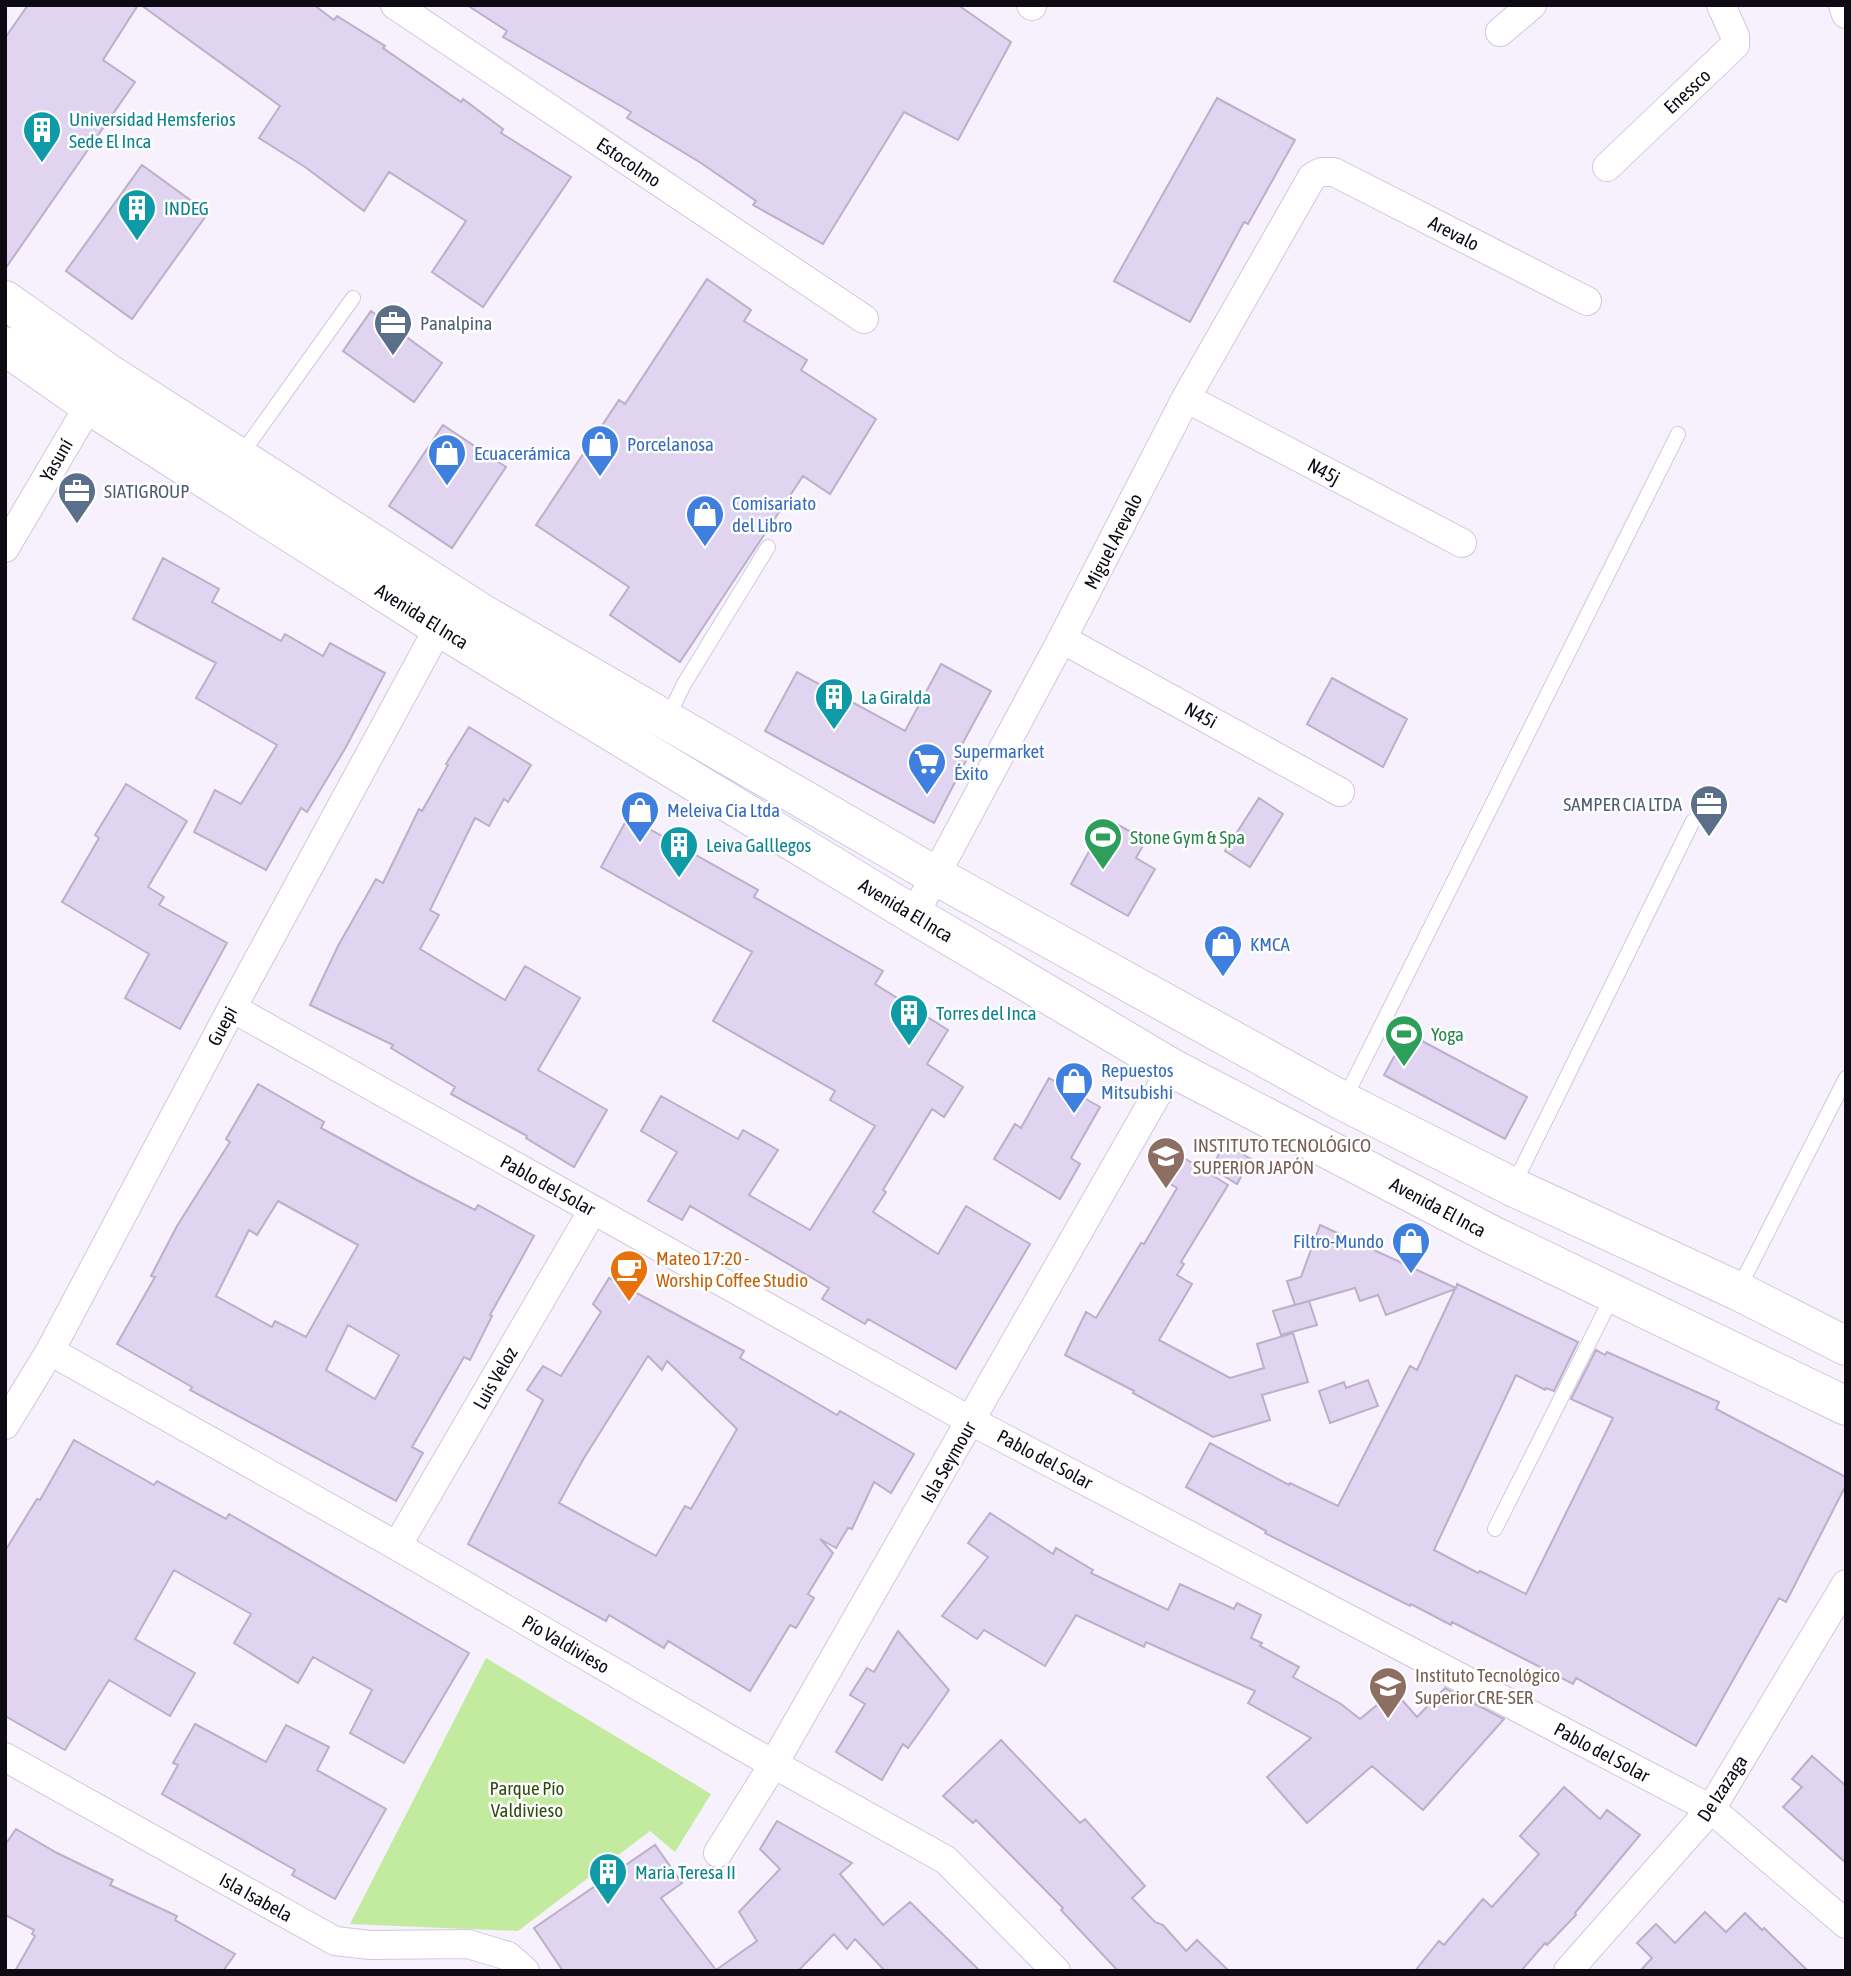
<svg xmlns="http://www.w3.org/2000/svg" width="1851" height="1976" font-family="'Asap Condensed',sans-serif">
<style>
.green{fill:#c3eb9f}
.building{fill:#e0d4f0;stroke:#bbafca;stroke-width:2;fill-rule:evenodd}
.lines{fill:none;stroke-linecap:round;stroke-linejoin:round}
.service-casing{stroke:#d2c6e1;stroke-width:16}
.minor-casing{stroke:#d2c6e1;stroke-width:30}
.secondary-casing{stroke:#d2c6e1;stroke-width:40}
.service{stroke:#fff;stroke-width:14}
.minor{stroke:#fff;stroke-width:28}
.secondary{stroke:#fff;stroke-width:38}
.labels{text-anchor:middle;stroke-width:5;stroke-linejoin:round;paint-order:stroke}
.street-label{font-size:19px;fill:#0e0a13;stroke:#fff}
.culture-label{font-size:19px;fill:#0d838f;stroke:#fff;text-anchor:start}
.service-label{font-size:19px;fill:#4e5e75;stroke:#fff;text-anchor:start}
.shop-label{font-size:19px;fill:#366cbe;stroke:#fff;text-anchor:start}
.leisure-label{font-size:19px;fill:#27864d;stroke:#fff;text-anchor:start}
.education-label{font-size:19px;fill:#785e54;stroke:#fff;text-anchor:start}
.food-label{font-size:19px;fill:#c56008;stroke:#fff;text-anchor:start}
.park-label{font-size:19px;fill:#314c0f;stroke:#fff}
</style>
<rect width="100%" height="100%" fill="#f6f1fc"/>
<path class="green" d="M 486,1658 L 711,1794 L 675,1852 L 650,1831 L 518,1931 L 350,1924 Z"/>
<path class="building" d="M 28,5 L 138,5 L 103,60 L 135,82 L 5,269 L 5,38 Z
M 141,5 L 314,5 L 334,20 L 337,16 L 385,46 L 383,48 L 461,102 L 463,99 L 503,129 L 501,133 L 571,177 L 483,307 L 432,272 L 466,221 L 389,172 L 364,211 L 305,167 L 259,138 L 280,106 Z
M 467,5 L 958,5 L 1011,42 L 958,140 L 904,112 L 823,244 L 753,205 L 756,201 L 701,163 L 627,118 L 631,112 L 503,37 L 507,31 Z
M 1217,98 L 1295,140 L 1248,224 L 1244,222 L 1190,322 L 1114,281 Z
M 142,165 L 208,213 L 132,319 L 66,271 Z
M 707,279 L 751,310 L 744,321 L 807,360 L 801,370 L 876,419 L 830,494 L 803,476 L 680,662 L 610,615 L 629,587 L 536,525 L 619,400 L 625,404 Z
M 371,311 L 442,363 L 414,402 L 343,351 Z
M 443,425 L 506,467 L 452,548 L 389,506 Z
M 163,558 L 219,589 L 212,602 L 281,641 L 285,634 L 323,656 L 330,643 L 385,673 L 346,747 L 307,812 L 301,808 L 266,870 L 194,832 L 215,790 L 241,804 L 277,745 L 196,698 L 216,663 L 133,619 Z
M 941,664 L 991,691 L 960,748 L 970,753 L 934,823 L 765,731 L 797,672 L 905,731 Z
M 1332,678 L 1407,719 L 1383,767 L 1307,724 Z
M 469,727 L 531,765 L 508,802 L 504,799 L 489,826 L 475,818 L 430,910 L 439,915 L 420,949 L 505,1000 L 525,966 L 580,998 L 538,1070 L 607,1110 L 574,1167 L 526,1138 L 527,1136 L 451,1094 L 455,1087 L 391,1048 L 393,1045 L 310,1005 L 338,946 L 376,879 L 383,883 L 419,809 L 422,811 L 448,765 L 446,764 Z
M 126,784 L 187,821 L 148,887 L 164,897 L 159,905 L 227,943 L 180,1029 L 125,998 L 149,954 L 62,902 L 99,838 L 95,835 Z
M 1259,798 L 1283,814 L 1250,867 L 1225,851 Z
M 628,817 L 758,890 L 754,897 L 883,971 L 875,984 L 948,1030 L 927,1064 L 963,1087 L 944,1117 L 932,1109 L 883,1190 L 886,1192 L 873,1212 L 938,1254 L 966,1206 L 1030,1244 L 956,1369 L 868,1319 L 865,1324 L 822,1299 L 829,1288 L 690,1206 L 682,1220 L 648,1201 L 677,1152 L 641,1131 L 661,1096 L 738,1139 L 743,1130 L 778,1150 L 749,1195 L 810,1230 L 875,1126 L 830,1100 L 835,1091 L 713,1021 L 752,952 L 601,867 Z
M 1107,819 L 1146,840 L 1136,858 L 1155,869 L 1128,916 L 1071,884 Z
M 1407,1033 L 1527,1097 L 1505,1139 L 1384,1075 Z
M 1049,1078 L 1100,1107 L 1071,1158 L 1080,1164 L 1060,1199 L 994,1159 L 1015,1124 L 1021,1128 Z
M 258,1084 L 324,1122 L 321,1128 L 411,1177 L 475,1210 L 478,1205 L 534,1236 L 490,1315 L 492,1316 L 470,1360 L 464,1357 L 412,1447 L 423,1453 L 396,1501 L 190,1390 L 192,1387 L 117,1344 L 155,1277 L 151,1276 L 177,1226 L 230,1142 L 226,1139 ZM 278,1201 L 358,1245 L 306,1337 L 275,1321 L 272,1327 L 216,1296 L 249,1230 L 257,1235 ZM 348,1325 L 399,1355 L 375,1399 L 326,1370 Z
M 1225,1144 L 1251,1159 L 1237,1184 L 1211,1168 Z
M 1176,1153 L 1228,1185 L 1181,1262 L 1184,1264 L 1177,1275 L 1192,1284 L 1159,1340 L 1230,1378 L 1264,1368 L 1257,1344 L 1293,1333 L 1308,1382 L 1262,1395 L 1270,1420 L 1213,1437 L 1133,1393 L 1134,1391 L 1065,1355 L 1086,1312 L 1096,1318 L 1141,1243 L 1144,1244 L 1177,1188 L 1160,1178 Z
M 1320,1225 L 1456,1288 L 1457,1284 L 1578,1342 L 1554,1391 L 1546,1388 L 1545,1390 L 1516,1375 L 1434,1550 L 1478,1573 L 1480,1571 L 1526,1594 L 1613,1418 L 1571,1399 L 1596,1350 L 1605,1355 L 1607,1352 L 1719,1402 L 1716,1409 L 1846,1477 L 1846,1485 L 1786,1602 L 1779,1598 L 1696,1746 L 1576,1678 L 1573,1684 L 1452,1622 L 1451,1625 L 1411,1604 L 1410,1606 L 1265,1533 L 1266,1531 L 1186,1487 L 1210,1443 L 1289,1485 L 1290,1483 L 1338,1506 L 1410,1366 L 1417,1370 L 1455,1289 L 1386,1315 L 1378,1295 L 1360,1301 L 1355,1288 L 1295,1305 L 1287,1281 L 1301,1277 Z
M 609,1278 L 744,1351 L 740,1358 L 837,1415 L 840,1411 L 914,1454 L 891,1493 L 874,1482 L 852,1529 L 848,1528 L 836,1548 L 820,1539 L 833,1553 L 808,1594 L 814,1598 L 796,1628 L 790,1625 L 750,1691 L 668,1641 L 664,1648 L 609,1615 L 606,1621 L 468,1544 L 543,1400 L 527,1390 L 543,1366 L 561,1376 L 601,1312 L 593,1304 ZM 648,1356 L 662,1370 L 667,1361 L 737,1429 L 691,1509 L 685,1506 L 656,1556 L 559,1503 L 584,1458 Z
M 1309,1301 L 1317,1325 L 1281,1335 L 1273,1311 Z
M 1368,1380 L 1378,1406 L 1330,1423 L 1319,1391 L 1344,1382 L 1346,1388 Z
M 74,1440 L 154,1485 L 157,1481 L 226,1519 L 229,1514 L 469,1653 L 404,1763 L 350,1733 L 372,1690 L 313,1657 L 298,1683 L 234,1643 L 251,1614 L 174,1570 L 135,1639 L 195,1673 L 170,1716 L 109,1680 L 65,1750 L 5,1716 L 5,1551 L 37,1499 L 40,1500 Z
M 990,1513 L 1053,1554 L 1056,1548 L 1093,1570 L 1091,1573 L 1168,1610 L 1180,1584 L 1234,1609 L 1237,1603 L 1261,1615 L 1251,1638 L 1262,1643 L 1260,1646 L 1299,1667 L 1293,1677 L 1341,1704 L 1360,1719 L 1394,1691 L 1417,1717 L 1445,1688 L 1504,1719 L 1423,1810 L 1372,1766 L 1307,1823 L 1267,1777 L 1311,1738 L 1248,1703 L 1255,1691 L 1146,1642 L 1144,1647 L 1076,1615 L 1045,1666 L 984,1630 L 977,1639 L 942,1616 L 988,1557 L 968,1543 Z
M 898,1631 L 949,1690 L 908,1748 L 903,1744 L 882,1780 L 836,1752 L 865,1704 L 850,1695 L 867,1668 L 874,1672 Z
M 195,1724 L 266,1762 L 286,1725 L 329,1747 L 317,1770 L 386,1809 L 335,1899 L 292,1875 L 295,1870 L 162,1794 L 178,1765 L 173,1763 Z
M 1001,1740 L 1080,1823 L 1085,1819 L 1145,1886 L 1132,1898 L 1155,1922 L 1163,1925 L 1186,1951 L 1197,1940 L 1229,1971 L 1118,1971 L 1061,1910 L 1063,1908 L 976,1820 L 973,1823 L 943,1796 Z
M 1812,1756 L 1846,1786 L 1846,1863 L 1783,1807 L 1802,1787 L 1792,1779 Z
M 1564,1787 L 1600,1819 L 1607,1810 L 1640,1835 L 1575,1913 L 1576,1915 L 1547,1945 L 1545,1943 L 1521,1971 L 1415,1971 L 1439,1941 L 1444,1945 L 1483,1899 L 1492,1907 L 1539,1854 L 1520,1836 Z
M 777,1821 L 852,1863 L 840,1874 L 883,1925 L 910,1902 L 980,1971 L 885,1971 L 855,1939 L 847,1949 L 834,1934 L 798,1971 L 563,1971 L 534,1928 L 655,1845 L 682,1883 L 661,1898 L 716,1970 L 757,1941 L 739,1912 L 780,1869 L 760,1849 Z
M 16,1829 L 57,1853 L 113,1880 L 110,1885 L 177,1916 L 175,1920 L 235,1954 L 223,1971 L 15,1971 L 35,1936 L 32,1934 L 34,1930 L 5,1915 L 5,1845 Z
M 1705,1912 L 1726,1932 L 1745,1913 L 1762,1930 L 1764,1928 L 1808,1971 L 1640,1971 L 1652,1958 L 1637,1943 L 1656,1924 L 1675,1943 Z"/>
<g class="lines">
<defs>
<path id="service" d="M 240,456 L 353,298
M 667,719 L 684,684 L 768,547
M 1344,1100 L 1678,434
M 1514,1184 L 1693,821
M 1738,1290 L 1846,1078
M 1495,1529 L 1613,1295"/>
<path id="minor" d="M 395,5 L 864,319
M 1031,5 L 1032,6
M 1843,5 L 1846,14
M 1500,32 L 1532,5
M 1607,167 L 1735,45 L 1735,36 L 1721,5
M 1186,398 L 1462,543
M 5,548 L 98,390
M 1062,639 L 1340,792
M 914,915 L 1062,639 L 1186,398 L 1312,177 L 1321,172 L 1334,172 L 1587,301
M 232,1008 L 971,1421 L 1711,1809 L 1846,1924
M 50,1351 L 397,1546 L 743,1747 L 946,1860 L 1056,1971
M 5,1425 L 50,1351 L 232,1008 L 439,627
M 397,1546 L 593,1210
M 5,1757 L 335,1941 L 370,1945 L 468,1944 L 508,1956 L 525,1971
M 718,1853 L 773,1765 L 1172,1068
M 1568,1971 L 1711,1809 L 1846,1584"/>
<path id="secondary" d="M 5,300 L 108,373 L 483,614 L 936,876 L 1343,1101 L 1513,1187 L 1738,1291 L 1846,1346
M 5,346 L 89,405 L 439,627 L 914,915 L 1172,1068 L 1492,1235 L 1846,1406"/>
</defs>
<use href="#service" class="service-casing"/>
<use href="#minor" class="minor-casing"/>
<use href="#secondary" class="secondary-casing"/>
<use href="#service" class="service"/>
<use href="#minor" class="minor"/>
<use href="#secondary" class="secondary"/>
</g>
<defs>
<symbol id="building-pin" viewBox="-11 -11 22 30"><path d="M0 17L-7.5 6A9.5 9.5 0 1 1 7.5 6Z" fill="#0f9aa8" stroke="#fff"/><path d="M-4-6H4V6H1V3H-1V6H-4ZM-2.5-4.3h1.7v1.8h-1.7ZM.8-4.3h1.7v1.8H.8ZM-2.5-1h1.7V.8h-1.7ZM.8-1h1.7V.8H.8Z" fill="#fff"/></symbol>
<symbol id="office-pin" viewBox="-11 -11 22 30"><path d="M0 17L-7.5 6A9.5 9.5 0 1 1 7.5 6Z" fill="#5c6f8a" stroke="#fff"/><path d="M-6-3h4V-5.5h4V-3h4V5H-6ZM-1-4.5V-3h2v-1.5ZM-6 0V1H6V0Z" fill="#fff"/></symbol>
<symbol id="shop-pin" viewBox="-11 -11 22 30"><path d="M0 17L-7.5 6A9.5 9.5 0 1 1 7.5 6Z" fill="#3f7fe0" stroke="#fff"/><path d="M-5-2.5h2.3a2.7 3.5 0 0 1 5.4 0H5L5.5 6h-11ZM-1.5-2.5h3a1.5 2.3 0 0 0-3 0Z" fill="#fff"/></symbol>
<symbol id="supermarket-pin" viewBox="-11 -11 22 30"><path d="M0 17L-7.5 6A9.5 9.5 0 1 1 7.5 6Z" fill="#3f7fe0" stroke="#fff"/><path d="M-6-5.5h2.5l.6 2H6L4.5 2H-2.5L-4.4-4H-6ZM-1.5 3.2a1.3 1.3 0 1 0 .1 0ZM3 3.2a1.3 1.3 0 1 0 .1 0Z" fill="#fff"/></symbol>
<symbol id="stadium-pin" viewBox="-11 -11 22 30"><path d="M0 17L-7.5 6A9.5 9.5 0 1 1 7.5 6Z" fill="#2e9e5b" stroke="#fff"/><path d="M0-5a6.5 5 0 1 0 0 10a6.5 5 0 1 0 0-10ZM-3.5-1.8h7v3.6h-7Z" fill="#fff"/></symbol>
<symbol id="university-pin" viewBox="-11 -11 22 30"><path d="M0 17L-7.5 6A9.5 9.5 0 1 1 7.5 6Z" fill="#8d6e63" stroke="#fff"/><path d="M0-5L7-2L0 1L-7-2ZM-4 1L0 2.5L4 1V4Q0 6-4 4Z" fill="#fff"/></symbol>
<symbol id="cafe-pin" viewBox="-11 -11 22 30"><path d="M0 17L-7.5 6A9.5 9.5 0 1 1 7.5 6Z" fill="#e8710a" stroke="#fff"/><path d="M-5.5-4.5H6V0H3Q3 3.5 0 3.5H-2.5Q-5.5 3.5-5.5 0ZM3-3.2v2h1.7v-2ZM-6 4.5H4V6H-6Z" fill="#fff"/></symbol>
<symbol id="school-pin" viewBox="-11 -11 22 30"><path d="M0 17L-7.5 6A9.5 9.5 0 1 1 7.5 6Z" fill="#8d6e63" stroke="#fff"/><path d="M0-5L7-2L0 1L-7-2ZM-4 1L0 2.5L4 1V4Q0 6-4 4Z" fill="#fff"/></symbol>
</defs>
<g fill-rule="evenodd">
<use href="#building-pin" x="20" y="108" width="44" height="60"/>
<use href="#building-pin" x="115" y="186" width="44" height="60"/>
<use href="#office-pin" x="371" y="301" width="44" height="60"/>
<use href="#shop-pin" x="578" y="422" width="44" height="60"/>
<use href="#shop-pin" x="425" y="431" width="44" height="60"/>
<use href="#office-pin" x="55" y="469" width="44" height="60"/>
<use href="#shop-pin" x="683" y="492" width="44" height="60"/>
<use href="#building-pin" x="812" y="675" width="44" height="60"/>
<use href="#supermarket-pin" x="905" y="740" width="44" height="60"/>
<use href="#office-pin" x="1687" y="782" width="44" height="60"/>
<use href="#shop-pin" x="618" y="788" width="44" height="60"/>
<use href="#stadium-pin" x="1081" y="815" width="44" height="60"/>
<use href="#building-pin" x="657" y="823" width="44" height="60"/>
<use href="#shop-pin" x="1201" y="922" width="44" height="60"/>
<use href="#building-pin" x="887" y="991" width="44" height="60"/>
<use href="#stadium-pin" x="1382" y="1012" width="44" height="60"/>
<use href="#shop-pin" x="1052" y="1059" width="44" height="60"/>
<use href="#university-pin" x="1144" y="1134" width="44" height="60"/>
<use href="#shop-pin" x="1389" y="1219" width="44" height="60"/>
<use href="#cafe-pin" x="607" y="1247" width="44" height="60"/>
<use href="#school-pin" x="1366" y="1664" width="44" height="60"/>
<use href="#building-pin" x="586" y="1850" width="44" height="60"/>
</g>
<g class="labels">
<g class="street-label">
<text transform="translate(1687 91) rotate(-43)" y="7">Enessco</text>
<text transform="translate(629 162) rotate(34)" y="7">Estocolmo</text>
<text transform="translate(1454 233) rotate(27)" y="7">Arevalo</text>
<text transform="translate(56 460) rotate(-60)" y="7">Yasuní</text>
<text transform="translate(1324 471) rotate(28)" y="7">N45j</text>
<text transform="translate(1113 541) rotate(-63)" y="7">Miguel Arevalo</text>
<text transform="translate(422 616) rotate(32)" y="7">Avenida El Inca</text>
<text transform="translate(1201 715) rotate(29)" y="7">N45i</text>
<text transform="translate(906 910) rotate(31)" y="7">Avenida El Inca</text>
<text transform="translate(222 1026) rotate(-62)" y="7">Guepi</text>
<text transform="translate(548 1185) rotate(29)" y="7">Pablo del Solar</text>
<text transform="translate(1438 1207) rotate(28)" y="7">Avenida El Inca</text>
<text transform="translate(495 1378) rotate(-60)" y="7">Luis Veloz</text>
<text transform="translate(1045 1459) rotate(28)" y="7">Pablo del Solar</text>
<text transform="translate(948 1462) rotate(-60)" y="7">Isla Seymour</text>
<text transform="translate(566 1644) rotate(30)" y="7">Pío Valdivieso</text>
<text transform="translate(1602 1752) rotate(28)" y="7">Pablo del Solar</text>
<text transform="translate(1722 1788) rotate(-57)" y="7">De Izazaga</text>
<text transform="translate(256 1897) rotate(29)" y="7">Isla Isabela</text>
</g>
<g class="culture-label">
<text x="69" y="126">Universidad Hemsferios<tspan x="69" dy="22">Sede El Inca</tspan></text>
<text x="164" y="215">INDEG</text>
<text x="861" y="704">La Giralda</text>
<text x="706" y="852">Leiva Galllegos</text>
<text x="936" y="1020">Torres del Inca</text>
<text x="635" y="1879">Maria Teresa II</text>
</g>
<g class="service-label">
<text x="420" y="330">Panalpina</text>
<text x="104" y="498">SIATIGROUP</text>
<text x="1682" y="811" text-anchor="end">SAMPER CIA LTDA</text>
</g>
<g class="shop-label">
<text x="627" y="451">Porcelanosa</text>
<text x="474" y="460">Ecuacerámica</text>
<text x="732" y="510">Comisariato<tspan x="732" dy="22">del Libro</tspan></text>
<text x="954" y="758">Supermarket<tspan x="954" dy="22">Éxito</tspan></text>
<text x="667" y="817">Meleiva Cia Ltda</text>
<text x="1250" y="951">KMCA</text>
<text x="1101" y="1077">Repuestos<tspan x="1101" dy="22">Mitsubishi</tspan></text>
<text x="1384" y="1248" text-anchor="end">Filtro-Mundo</text>
</g>
<g class="leisure-label">
<text x="1130" y="844">Stone Gym &amp; Spa</text>
<text x="1431" y="1041">Yoga</text>
</g>
<g class="education-label">
<text x="1193" y="1152">INSTITUTO TECNOLÓGICO<tspan x="1193" dy="22">SUPERIOR JAPÓN</tspan></text>
<text x="1415" y="1682">Instituto Tecnológico<tspan x="1415" dy="22">Superior CRE-SER</tspan></text>
</g>
<g class="food-label">
<text x="656" y="1265">Mateo 17:20 -<tspan x="656" dy="22">Worship Coffee Studio</tspan></text>
</g>
<g class="park-label">
<text x="527" y="1795">Parque Pío<tspan x="527" dy="22">Valdivieso</tspan></text>
</g>
</g>
<rect width="1851" height="1976" fill="none" stroke="#0e0a13" stroke-width="14"/>
</svg>
